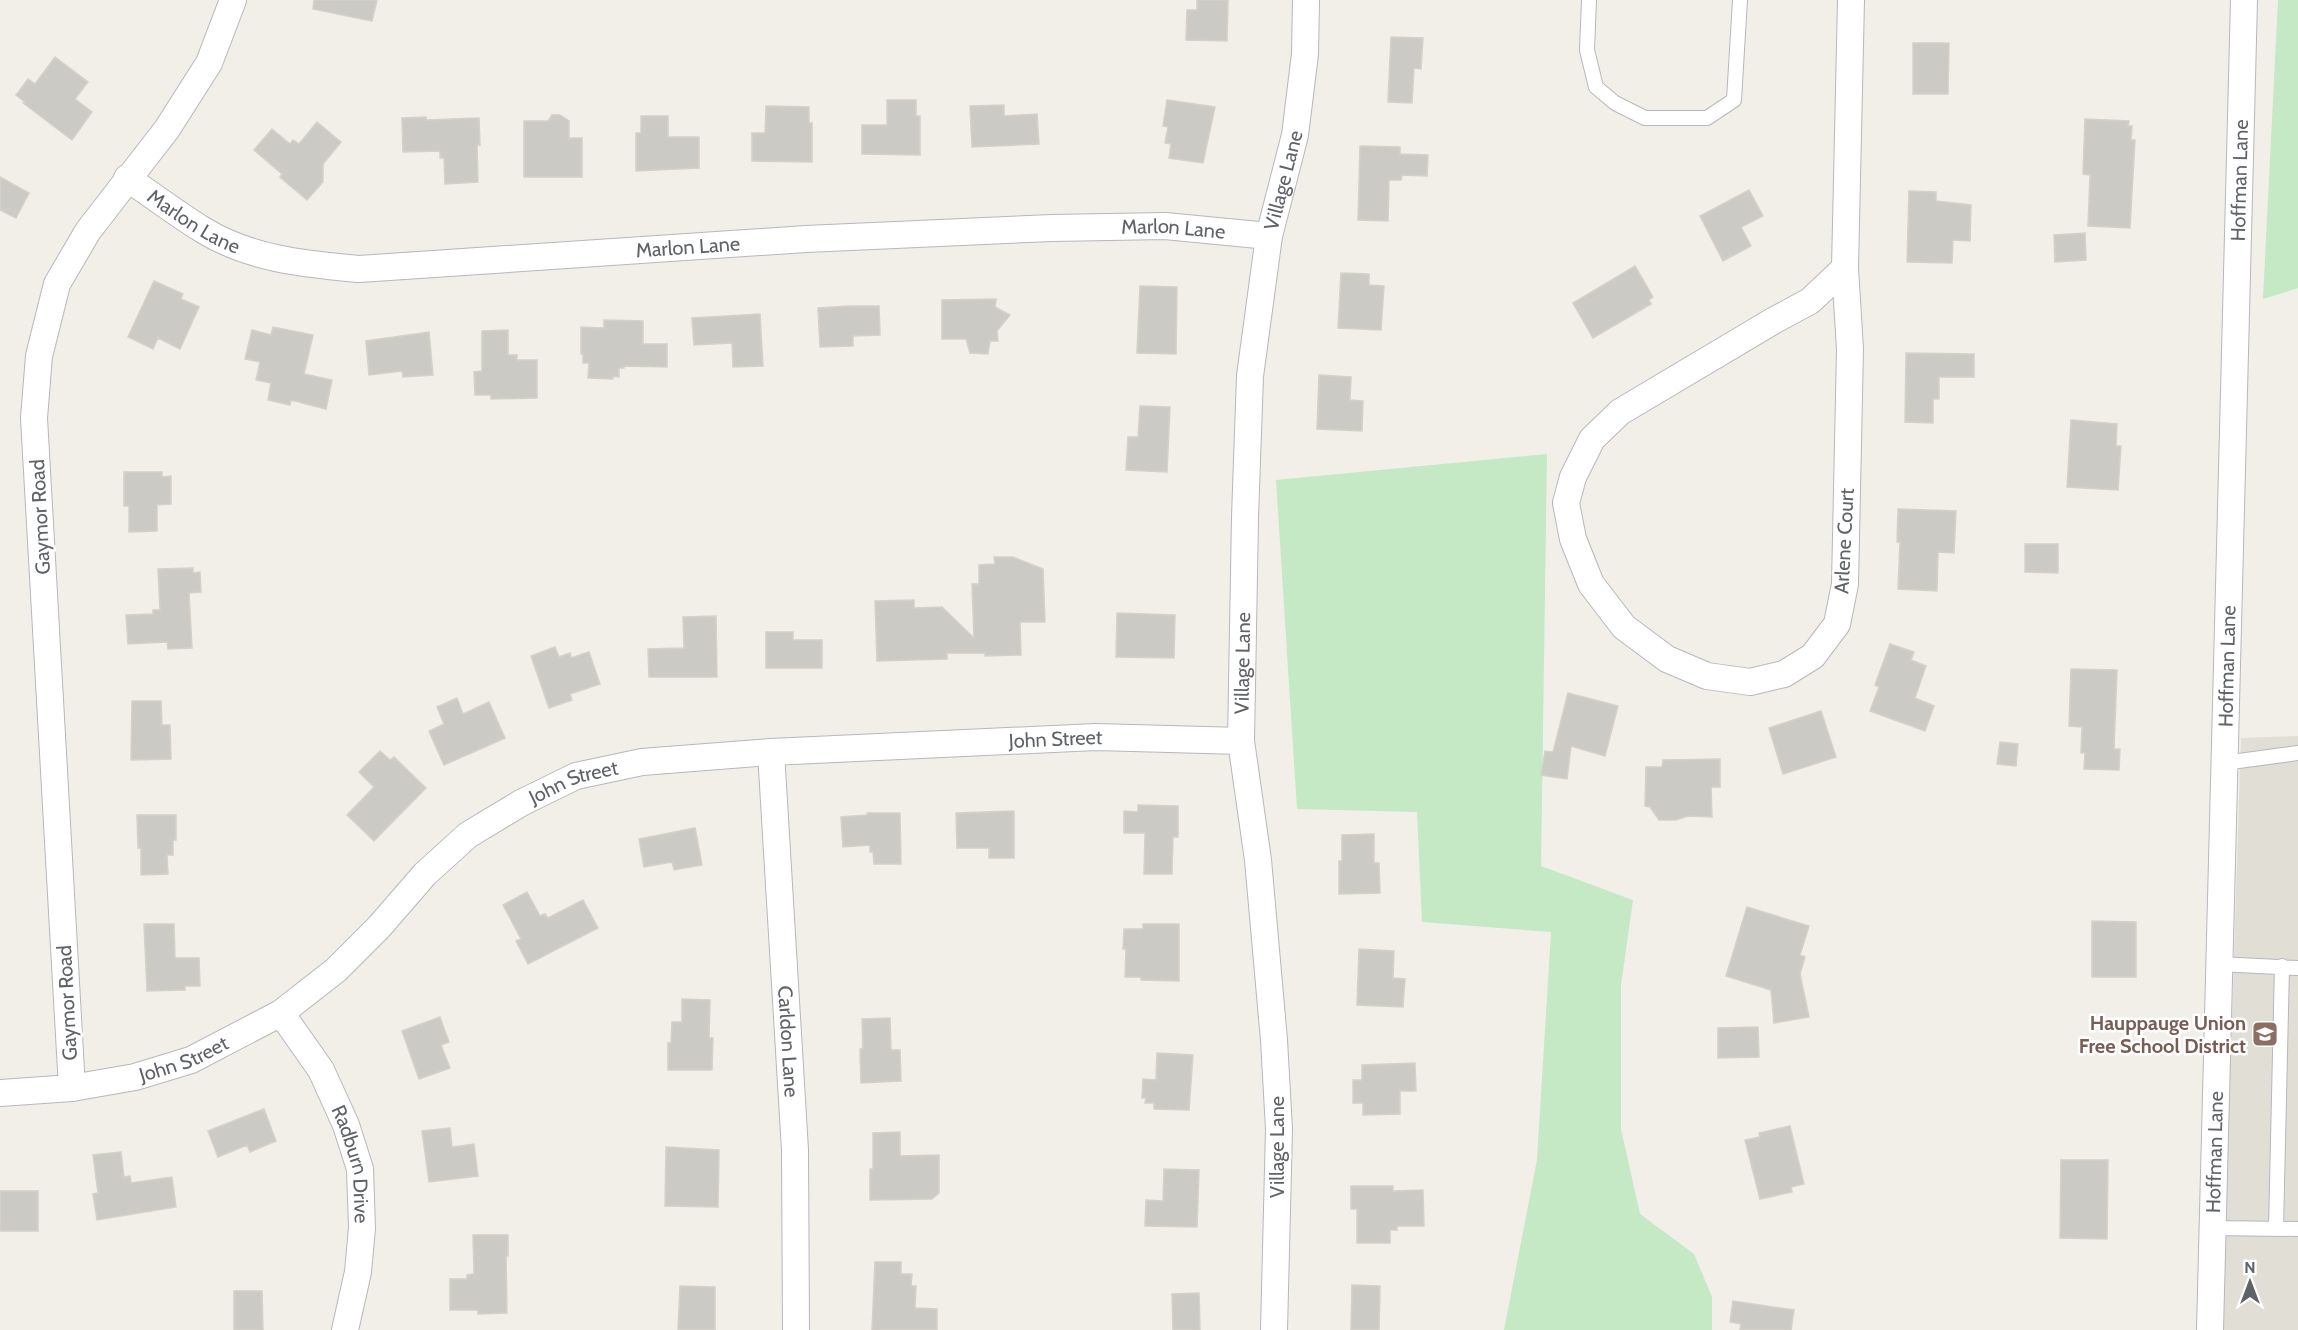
<svg xmlns="http://www.w3.org/2000/svg" width="2298" height="1330" font-family="Cabin,sans-serif">
<style>
.education{fill:#e1ded6}
.green{fill:#c5e8c5}
.building{fill:#cccac5;stroke:#d6d1c6;stroke-width:1.5}
.lines{fill:none;stroke-linecap:round;stroke-linejoin:round}
.lane-casing{stroke:#b5b8bc;stroke-width:16}
.street-casing{stroke:#b5b8bc;stroke-width:28}
.lane{stroke:#fff;stroke-width:14}
.street{stroke:#fff;stroke-width:26}
.labels{text-anchor:middle;stroke-width:5;stroke-linejoin:round;paint-order:stroke}
.street-label{font-size:20px;fill:#5f6368;stroke:#fff}
.education-label{font-size:20px;font-weight:bold;fill:#785e54;stroke:#fff;text-anchor:end}
</style>
<rect width="100%" height="100%" fill="#f1efe8"/>
<path class="education" d="M 2298,736 L 2298,1330 L 2222,1330 L 2241,738 Z"/>
<path class="green" d="M 2278,0 L 2298,0 L 2298,288 L 2263,299 Z
M 1547,454 L 1541,866 L 1633,900 L 1621,985 L 1621,1129 L 1640,1214 L 1694,1254 L 1712,1297 L 1712,1330 L 1504,1330 L 1537,1160 L 1551,932 L 1422,922 L 1417,812 L 1297,809 L 1276,480 Z"/>
<path class="building" d="M 314,0 L 377,0 L 372,21 L 313,9 Z
M 1197,0 L 1228,0 L 1227,41 L 1186,40 L 1187,10 L 1197,10 Z
M 1391,37 L 1423,38 L 1421,69 L 1414,68 L 1412,103 L 1388,102 Z
M 1913,43 L 1949,43 L 1948,94 L 1913,94 Z
M 55,57 L 88,82 L 75,99 L 92,112 L 72,140 L 23,103 L 25,102 L 16,95 L 28,79 L 35,84 Z
M 887,100 L 916,100 L 916,116 L 920,116 L 920,155 L 862,154 L 862,125 L 887,125 Z
M 1167,100 L 1215,107 L 1203,163 L 1169,158 L 1171,144 L 1165,143 L 1168,127 L 1163,126 Z
M 1004,105 L 1004,116 L 1037,114 L 1039,144 L 972,147 L 970,106 Z
M 766,106 L 809,107 L 809,123 L 812,123 L 812,162 L 752,161 L 752,133 L 765,133 Z
M 552,115 L 560,115 L 569,121 L 569,138 L 582,138 L 582,177 L 524,177 L 524,121 L 548,121 Z
M 641,116 L 668,116 L 668,137 L 699,137 L 699,168 L 636,171 L 636,133 L 641,133 Z
M 426,117 L 426,120 L 479,118 L 480,145 L 477,145 L 478,182 L 445,184 L 444,158 L 440,158 L 440,151 L 403,152 L 402,118 Z
M 2085,119 L 2129,121 L 2128,126 L 2132,126 L 2131,140 L 2135,140 L 2130,228 L 2088,226 L 2090,175 L 2083,174 Z
M 317,122 L 341,142 L 323,164 L 323,182 L 307,200 L 280,177 L 282,174 L 254,150 L 272,129 L 290,144 L 293,140 L 299,144 Z
M 1360,146 L 1400,147 L 1400,154 L 1428,155 L 1427,176 L 1402,175 L 1401,180 L 1389,180 L 1388,221 L 1358,220 Z
M 0,177 L 29,193 L 16,218 L 0,210 Z
M 1749,190 L 1763,216 L 1741,227 L 1751,246 L 1723,261 L 1700,216 Z
M 1909,191 L 1936,192 L 1936,201 L 1971,205 L 1970,241 L 1953,240 L 1952,263 L 1907,262 Z
M 2085,233 L 2086,260 L 2055,262 L 2054,235 Z
M 1635,266 L 1653,297 L 1649,300 L 1651,304 L 1593,338 L 1573,303 Z
M 1341,273 L 1369,274 L 1369,285 L 1384,286 L 1381,330 L 1338,328 Z
M 154,281 L 183,294 L 181,299 L 199,307 L 180,349 L 158,338 L 153,349 L 128,337 Z
M 1140,286 L 1177,287 L 1176,354 L 1137,353 Z
M 996,299 L 995,307 L 1010,315 L 997,331 L 998,341 L 990,341 L 988,354 L 970,353 L 966,339 L 942,339 L 942,300 Z
M 850,306 L 879,306 L 880,335 L 853,336 L 853,346 L 820,347 L 818,308 Z
M 760,314 L 763,366 L 733,367 L 732,343 L 694,345 L 692,318 Z
M 604,320 L 643,321 L 643,344 L 667,344 L 667,367 L 624,366 L 624,368 L 619,368 L 619,377 L 613,376 L 613,379 L 588,378 L 589,363 L 583,363 L 583,354 L 581,354 L 581,327 L 604,328 Z
M 273,327 L 313,335 L 304,374 L 332,380 L 326,409 L 291,400 L 290,405 L 268,400 L 271,383 L 256,380 L 260,362 L 245,359 L 252,330 L 271,335 Z
M 508,330 L 508,355 L 517,355 L 517,360 L 537,360 L 537,398 L 491,399 L 491,395 L 475,395 L 474,372 L 482,371 L 482,331 Z
M 429,332 L 433,375 L 403,377 L 402,371 L 369,375 L 366,341 Z
M 1906,353 L 1974,354 L 1974,377 L 1939,377 L 1939,399 L 1933,399 L 1933,423 L 1905,422 Z
M 1319,375 L 1351,377 L 1350,400 L 1363,401 L 1362,431 L 1317,429 Z
M 1140,406 L 1170,407 L 1167,472 L 1126,470 L 1128,437 L 1138,437 Z
M 2071,420 L 2117,424 L 2116,446 L 2121,446 L 2118,490 L 2067,487 Z
M 124,472 L 162,472 L 162,477 L 171,476 L 171,504 L 157,505 L 157,531 L 129,532 L 129,506 L 124,506 Z
M 1898,509 L 1956,511 L 1954,553 L 1938,552 L 1937,591 L 1898,589 L 1900,542 L 1897,542 Z
M 2025,544 L 2058,544 L 2058,573 L 2025,572 Z
M 994,557 L 1013,557 L 1043,569 L 1045,622 L 1020,622 L 1021,655 L 985,656 L 985,653 L 947,653 L 947,659 L 877,661 L 875,601 L 914,600 L 914,608 L 942,607 L 974,638 L 972,584 L 979,584 L 979,565 L 995,564 Z
M 193,568 L 193,573 L 200,572 L 201,592 L 189,593 L 192,648 L 168,649 L 167,642 L 128,644 L 126,615 L 153,614 L 153,610 L 160,610 L 158,569 Z
M 1117,613 L 1175,615 L 1174,658 L 1116,657 Z
M 716,616 L 717,677 L 649,677 L 648,649 L 684,648 L 683,617 Z
M 766,632 L 793,632 L 793,640 L 822,640 L 822,668 L 766,668 Z
M 1890,644 L 1914,652 L 1911,660 L 1926,666 L 1915,698 L 1934,706 L 1925,731 L 1870,711 L 1879,687 L 1875,685 Z
M 555,647 L 559,657 L 570,653 L 571,658 L 589,652 L 600,684 L 570,694 L 572,700 L 549,708 L 531,656 Z
M 2071,669 L 2117,670 L 2114,749 L 2120,749 L 2119,770 L 2084,769 L 2085,753 L 2081,753 L 2082,727 L 2069,726 Z
M 1568,693 L 1618,706 L 1605,756 L 1571,746 L 1567,779 L 1541,775 L 1545,751 L 1553,752 Z
M 457,698 L 463,714 L 489,702 L 505,738 L 444,765 L 429,731 L 444,724 L 437,707 Z
M 132,701 L 161,701 L 162,725 L 170,725 L 171,759 L 131,760 Z
M 1821,711 L 1836,757 L 1783,774 L 1769,728 Z
M 2000,742 L 2018,744 L 2016,766 L 1997,764 Z
M 380,751 L 390,760 L 394,757 L 426,788 L 374,841 L 347,815 L 374,787 L 359,772 Z
M 1720,759 L 1720,787 L 1711,787 L 1712,817 L 1688,816 L 1676,820 L 1659,820 L 1650,807 L 1645,806 L 1646,767 L 1662,767 L 1663,760 Z
M 1138,805 L 1178,806 L 1178,837 L 1173,837 L 1172,874 L 1144,874 L 1145,833 L 1124,833 L 1124,811 L 1138,812 Z
M 1014,811 L 1014,858 L 989,858 L 989,848 L 957,848 L 956,813 Z
M 867,813 L 900,813 L 901,864 L 874,864 L 873,852 L 870,852 L 870,845 L 843,847 L 841,817 L 867,815 Z
M 137,815 L 176,815 L 176,840 L 173,840 L 173,855 L 167,855 L 168,874 L 141,875 L 141,848 L 138,848 Z
M 695,828 L 702,865 L 674,870 L 672,862 L 644,867 L 639,839 Z
M 1374,834 L 1374,863 L 1379,863 L 1380,893 L 1339,894 L 1339,861 L 1342,861 L 1342,835 Z
M 527,892 L 540,916 L 545,914 L 548,918 L 583,900 L 598,928 L 528,964 L 516,941 L 521,939 L 503,905 Z
M 1747,907 L 1809,926 L 1800,955 L 1805,957 L 1800,974 L 1809,1017 L 1774,1023 L 1771,990 L 1726,976 Z
M 2092,921 L 2136,922 L 2136,977 L 2092,977 Z
M 144,924 L 174,924 L 175,958 L 199,958 L 200,986 L 185,986 L 185,990 L 147,991 Z
M 1143,924 L 1179,924 L 1179,981 L 1141,980 L 1141,977 L 1125,977 L 1126,949 L 1123,949 L 1124,929 L 1143,929 Z
M 1359,949 L 1394,951 L 1393,978 L 1405,979 L 1403,1007 L 1357,1005 Z
M 682,999 L 710,1000 L 709,1038 L 713,1038 L 712,1070 L 668,1070 L 668,1043 L 671,1043 L 672,1022 L 682,1022 Z
M 440,1017 L 449,1042 L 441,1045 L 450,1068 L 419,1079 L 402,1031 Z
M 890,1018 L 891,1050 L 900,1050 L 901,1081 L 861,1083 L 860,1049 L 863,1048 L 862,1019 Z
M 1758,1027 L 1759,1057 L 1718,1058 L 1718,1028 Z
M 1157,1053 L 1193,1055 L 1189,1110 L 1154,1109 L 1154,1103 L 1145,1103 L 1146,1098 L 1142,1098 L 1143,1079 L 1156,1080 Z
M 1415,1063 L 1416,1091 L 1400,1091 L 1400,1114 L 1363,1115 L 1363,1103 L 1353,1103 L 1353,1080 L 1362,1080 L 1362,1065 Z
M 264,1109 L 276,1141 L 250,1152 L 247,1145 L 218,1157 L 208,1131 Z
M 1790,1126 L 1804,1184 L 1791,1187 L 1792,1192 L 1760,1199 L 1745,1140 L 1760,1137 L 1759,1133 Z
M 450,1128 L 452,1147 L 474,1144 L 478,1176 L 429,1182 L 422,1131 Z
M 900,1132 L 900,1156 L 939,1155 L 939,1193 L 932,1199 L 870,1200 L 870,1169 L 873,1169 L 873,1133 Z
M 666,1147 L 719,1150 L 718,1207 L 665,1206 Z
M 121,1152 L 124,1177 L 130,1176 L 131,1183 L 172,1177 L 176,1207 L 97,1220 L 93,1194 L 98,1193 L 93,1155 Z
M 2061,1160 L 2108,1160 L 2107,1239 L 2060,1238 Z
M 1164,1169 L 1199,1170 L 1197,1227 L 1145,1226 L 1146,1200 L 1163,1201 Z
M 1351,1186 L 1393,1186 L 1393,1191 L 1423,1190 L 1424,1226 L 1397,1226 L 1397,1230 L 1390,1230 L 1390,1243 L 1357,1243 L 1357,1209 L 1351,1209 Z
M 0,1191 L 38,1191 L 38,1231 L 0,1231 Z
M 473,1235 L 508,1235 L 508,1256 L 506,1256 L 507,1313 L 478,1314 L 478,1310 L 450,1310 L 450,1279 L 467,1279 L 467,1275 L 474,1274 Z
M 875,1262 L 901,1262 L 901,1274 L 912,1274 L 911,1286 L 916,1286 L 915,1308 L 937,1309 L 937,1330 L 872,1330 Z
M 1352,1285 L 1380,1286 L 1379,1330 L 1351,1330 Z
M 680,1286 L 715,1287 L 715,1330 L 678,1330 Z
M 234,1291 L 262,1291 L 263,1330 L 234,1330 Z
M 1199,1293 L 1200,1330 L 1173,1330 L 1172,1294 Z
M 1733,1301 L 1794,1310 L 1791,1330 L 1740,1330 L 1741,1324 L 1730,1322 Z"/>
<g class="lines">
<defs>
<path id="lane" d="M 1589,0 L 1587,50 L 1596,87 L 1615,103 L 1645,118 L 1707,118 L 1734,100 L 1740,0
M 2224,763 L 2298,753
M 2219,964 L 2298,968
M 2212,1228 L 2298,1229
M 2276,1229 L 2282,966"/>
<g id="street">
<path id="s1" d="M 127,178 C 152,195 177,214 203,230 C 250,259 305,264 359,269 L 806,239 L 1052,228 L 1165,226 L 1269,236"/>
<path d="M 1845,268 L 1850,349 L 1845,584 L 1837,624 L 1813,656 L 1784,674 L 1750,682 L 1707,676 L 1667,659 L 1624,627 L 1591,584 L 1573,539 L 1566,503 L 1573,477 L 1592,439 L 1620,412 L 1773,321 L 1810,301 Z"/>
<path d="M 1845,268 L 1851,0"/>
<path id="s2" d="M 771,752 L 795,1150 L 796,1330"/>
<path id="s3" d="M 281,1013 L 321,1070 L 346,1125 L 360,1169 L 362,1228 L 358,1272 L 345,1330"/>
<path d="M 72,1088 L 34,418 L 39,356 L 57,284 L 88,231 L 167,129 L 209,63 L 233,0"/>
<path id="s4" d="M 0,1093 L 72,1088 L 135,1077 L 191,1060 L 281,1013 L 336,970 L 379,927 L 425,874 L 468,835 L 521,803 L 576,776 L 642,762 L 771,752 L 1096,737 L 1241,741"/>
<path id="s5" d="M 1274,1330 L 1279,1129 L 1274,1040 L 1258,860 L 1241,741 L 1245,517 L 1250,376 L 1269,236 L 1295,135 L 1305,54 L 1306,0"/>
<path id="s6" d="M 2210,1330 L 2244,0"/>
</g>
</defs>
<use href="#lane" class="lane-casing"/>
<use href="#street" class="street-casing"/>
<use href="#lane" class="lane"/>
<use href="#street" class="street"/>
</g>
<defs>
<symbol id="school-square" viewBox="-11 -11 22 22"><rect x="-9" y="-9" width="18" height="18" rx="4" fill="#8d6e63" stroke="#fff"/><path d="M0-5L7-2L0 1L-7-2ZM-4 1L0 2.5L4 1V4Q0 6-4 4Z" fill="#fff"/></symbol>
</defs>
<g fill-rule="evenodd">
<use href="#school-square" x="2250" y="1019" width="30" height="30"/>
</g>
<g class="labels">
<g class="street-label">
<text dy="7" stroke="none"><textPath href="#s6" startOffset="1150">Hoffman Lane</textPath></text>
<text dy="7" stroke="none"><textPath href="#s5" startOffset="1155">Village Lane</textPath></text>
<text dy="7" stroke="none"><textPath href="#s1" startOffset="80">Marlon Lane</textPath></text>
<text dy="7" stroke="none"><textPath href="#s1" startOffset="1070">Marlon Lane</textPath></text>
<text dy="7" stroke="none"><textPath href="#s1" startOffset="584">Marlon Lane</textPath></text>
<text transform="translate(40 517) rotate(-93)" y="7">Gaymor Road</text>
<text transform="translate(1844 541) rotate(-87)" y="7">Arlene Court</text>
<text dy="7" stroke="none"><textPath href="#s5" startOffset="669">Village Lane</textPath></text>
<text dy="7" stroke="none"><textPath href="#s6" startOffset="664">Hoffman Lane</textPath></text>
<text dy="7" stroke="none"><textPath href="#s4" startOffset="1160">John Street</textPath></text>
<text dy="7" stroke="none"><textPath href="#s4" startOffset="674">John Street</textPath></text>
<text transform="translate(67 1003) rotate(-93)" y="7">Gaymor Road</text>
<text dy="7" stroke="none"><textPath href="#s2" startOffset="290">Carldon Lane</textPath></text>
<text dy="7" stroke="none"><textPath href="#s4" startOffset="188">John Street</textPath></text>
<text transform="translate(1277 1147) rotate(-90)" y="7">Village Lane</text>
<text dy="7" stroke="none"><textPath href="#s6" startOffset="178">Hoffman Lane</textPath></text>
<text dy="7" stroke="none"><textPath href="#s3" startOffset="170">Radburn Drive</textPath></text>
</g>
<g class="education-label">
<text x="2246" y="1030">Hauppauge Union<tspan x="2246" dy="23">Free School District</tspan></text>
</g>
</g>
<g transform="translate(2250 1282)" stroke="#ffffff" stroke-width="4.5" paint-order="stroke">
<path d="M0-4.5L10 22L0 15L-10 22Z" fill="#5f6368"/>
<text y="-9" font-size="16" font-weight="bold" text-anchor="middle" fill="#5f6368">N</text>
</g>
</svg>
